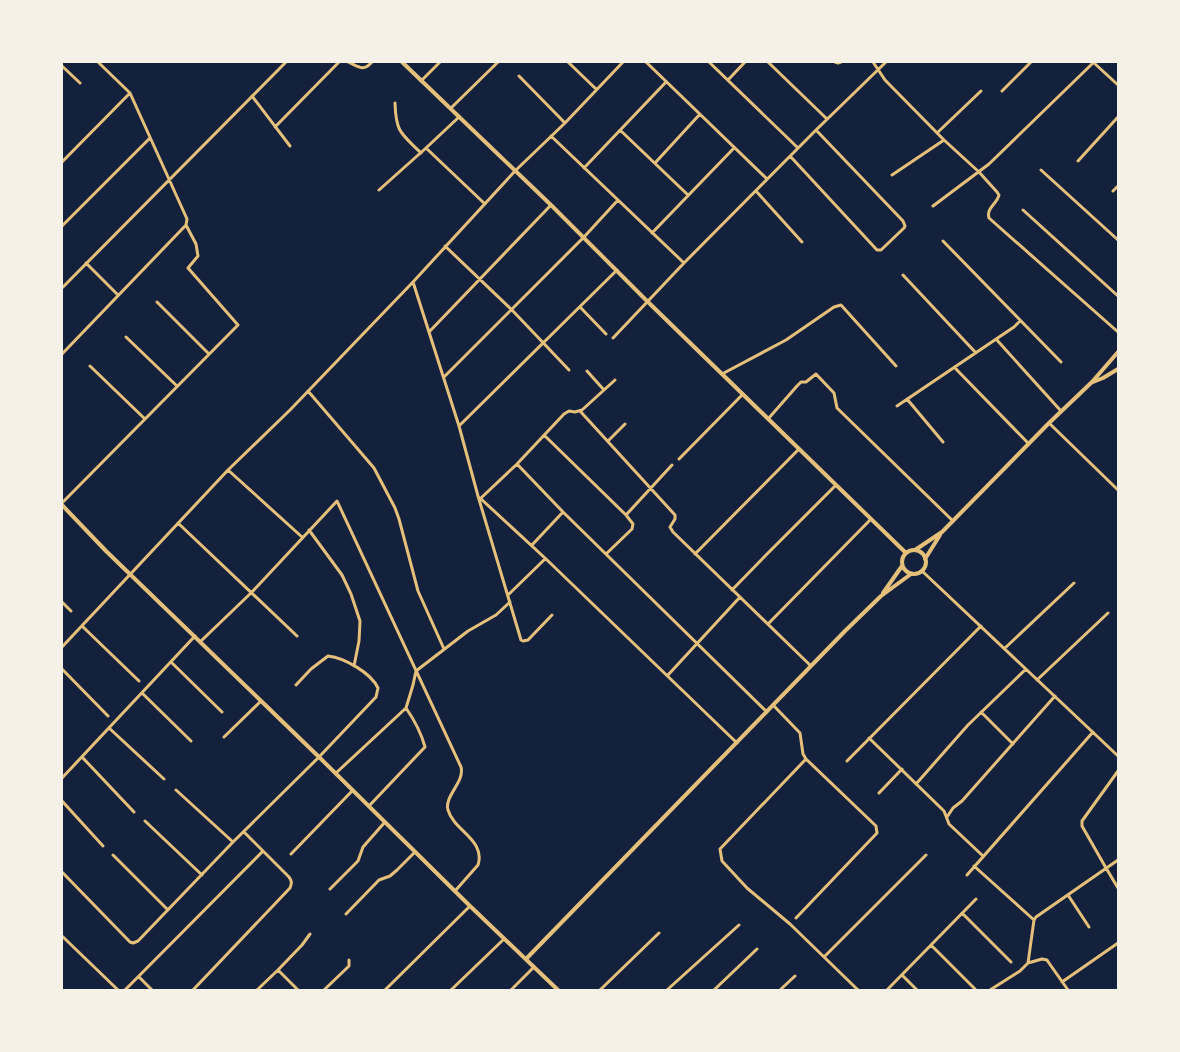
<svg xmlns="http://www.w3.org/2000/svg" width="1180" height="1052" font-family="'Open Sans',sans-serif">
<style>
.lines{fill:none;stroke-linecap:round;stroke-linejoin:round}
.minor{stroke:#e5c07b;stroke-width:3}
.tertiary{stroke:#e5c07b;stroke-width:4}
</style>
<rect width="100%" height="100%" fill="#14213d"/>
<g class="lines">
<path class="minor" d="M 348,62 C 359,67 363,72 372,62
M 568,62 L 596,89
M 646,62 L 767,179
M 709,62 L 798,148
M 768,62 L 827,119
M 835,62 L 838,63 L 841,62
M 873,62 L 885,80 L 944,140 L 979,172 L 997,192 L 999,195 C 997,204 986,208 989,218 L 1118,332
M 1093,62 L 1118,85
M 62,66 L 80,83
M 519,76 L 565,123
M 728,80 L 745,62
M 421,81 L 440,62
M 1002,91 L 1031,62
M 252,96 L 290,146
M 395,103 C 396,133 401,133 421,153
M 451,108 L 498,62
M 275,127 L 339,62
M 620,130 L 688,195
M 937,133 L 981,91
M 551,136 L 684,263
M 426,148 L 485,204
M 790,156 L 877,250 L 881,250 L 904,228 L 905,226 L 903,221 L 816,130
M 1078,161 L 1118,117
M 62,162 L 130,93
M 655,163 L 700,114
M 584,168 L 666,82
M 1041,170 L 1118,240
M 892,175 L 944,140
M 379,190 L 426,148 L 459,117
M 756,191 L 802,242
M 1113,191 L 1118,186
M 933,206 L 989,164 L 1093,63
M 1023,210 L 1118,296
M 62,226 L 150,138
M 652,233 L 734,148
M 943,241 L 1061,362
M 445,246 L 512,310 L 569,370
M 86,263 L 118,295
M 903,275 L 976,353
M 413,282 L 459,426 L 478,496 L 521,640 L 523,641 L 528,640 L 552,615
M 62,288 L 286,62
M 157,302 L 209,354
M 580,307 L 606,334
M 430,331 L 551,205
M 126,337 L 177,386
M 613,338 L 684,263 L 816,130 L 886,62
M 996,339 L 1061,411
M 62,354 L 186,225
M 90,366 L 145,419
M 955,368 L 1028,443
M 587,371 L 604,390
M 722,374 L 786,340 L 834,307 L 841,305 L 896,366
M 444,377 L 584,237 L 618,200
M 308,391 L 374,468 L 395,508 L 399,519 L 418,591 L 444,649
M 907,399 L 943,442
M 897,406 L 1014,327 L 1020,321
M 580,411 L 675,515 L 675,519 L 670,527 L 673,532 L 811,666
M 768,419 L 797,386 L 801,382 L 806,382 L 816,374 L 834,393 L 837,408 L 953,521
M 1049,423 L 1118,490
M 459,426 L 617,270
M 544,435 L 626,515 L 633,524 L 632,529 L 606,554
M 608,441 L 625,424
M 679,459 L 743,394
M 517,464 L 563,512 L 767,712
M 228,470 L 302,537
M 480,498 L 546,559 L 737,743
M 481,498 L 517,464 L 564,414 L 569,411 L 575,412 L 582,410 L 615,380
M 62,503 L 238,325 L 188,268 L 198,256 L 196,244 L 186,225 L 187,219 L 130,93 L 98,62
M 626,515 L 672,465
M 178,523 L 297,636
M 309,530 L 342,575 L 351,594 L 360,621 L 359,641 L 354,666
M 532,545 L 563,512
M 695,554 L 799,449
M 922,571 L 1118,756
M 732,590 L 766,555 L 836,485
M 508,595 L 545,559
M 62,602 L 71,611
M 768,624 L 871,519
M 82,626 L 139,681
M 201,641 L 252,592 L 337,501 L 461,767 C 465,782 444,796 448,810 C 454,831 486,840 478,865 L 455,891
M 62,647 L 228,470 L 290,410 L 413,282 L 515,171 L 565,123 L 623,62
M 1005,648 L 1074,583
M 171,662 L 222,712
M 62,669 L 108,716
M 668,675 L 740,597
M 1037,680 L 1108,613
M 142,693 L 191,741
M 774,706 L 800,733 L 803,754 L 806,759 L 876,826 L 877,833 L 796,918
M 981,712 L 1013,744
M 109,728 L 164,779
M 224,737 L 261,701
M 869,738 L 944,811 L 949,824 L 983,856
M 82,757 L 134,812
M 806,759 L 720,849 L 722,861 L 747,888 L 790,924 L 858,990
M 847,761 L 981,626
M 1118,771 L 1082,821 L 1082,826 L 1106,868 L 1118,888
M 336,773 L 406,708 L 413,685 L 416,671 L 468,631 L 496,615 L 510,602
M 62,778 L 195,636
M 916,784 L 968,725 L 1026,669
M 176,790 L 233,842
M 879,793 L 902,769
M 62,801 L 103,846
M 369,806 L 425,747 C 421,732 415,721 406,708
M 947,817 L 953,808 L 962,801 L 1055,696
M 145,821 L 202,875
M 291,854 L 353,790
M 113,855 L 168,910
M 974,866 L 1034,920
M 62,872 L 130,942 L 133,943 L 138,941 L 233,842 L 319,757 L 376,697 L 378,688 C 371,673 345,658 328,656 L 311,669 L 296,685
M 967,875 L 1093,732
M 330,889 L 358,861 L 363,847 L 385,822
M 1068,895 L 1089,927
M 962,913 L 1011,962
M 346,914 L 379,880 L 390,876 L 397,870 L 415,852
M 62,936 L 118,990
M 931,945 L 975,989
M 824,957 L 926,855
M 1028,963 L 1034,920 L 1036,917 L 1118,860
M 278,970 L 302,945 L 310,934
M 902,975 L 917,990
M 139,977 L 152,990
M 1062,982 L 1118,943
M 125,990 L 263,851
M 193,990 L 290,888 C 292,883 292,881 289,877 L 244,832
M 257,990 L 278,970 L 298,990
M 324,990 L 349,966 L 349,960
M 385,990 L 470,906
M 451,990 L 504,939
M 511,990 L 534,967
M 600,990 L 659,933
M 667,990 L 739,925
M 714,990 L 757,949
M 780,990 L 795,976
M 887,990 L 976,899
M 990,990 L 1020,971 L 1028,963 L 1042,959 L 1047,960 L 1049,963 L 1068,990"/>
<path class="tertiary" d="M 402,62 L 551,205 L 648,302 L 906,553
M 1093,382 L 1103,378 L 1118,369
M 62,505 L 106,551 L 319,757 L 470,906 L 558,990
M902 562a12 12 0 1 1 24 0a12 12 0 1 1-24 0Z
M 915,550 L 942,532 L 1049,423 L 1092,382 L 1118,352
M 925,559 L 940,535
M 883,593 L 902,566
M 526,959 L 845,631 L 881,596 L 911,574"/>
</g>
<rect width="1180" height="1052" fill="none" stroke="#f6f1e7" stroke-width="126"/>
</svg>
